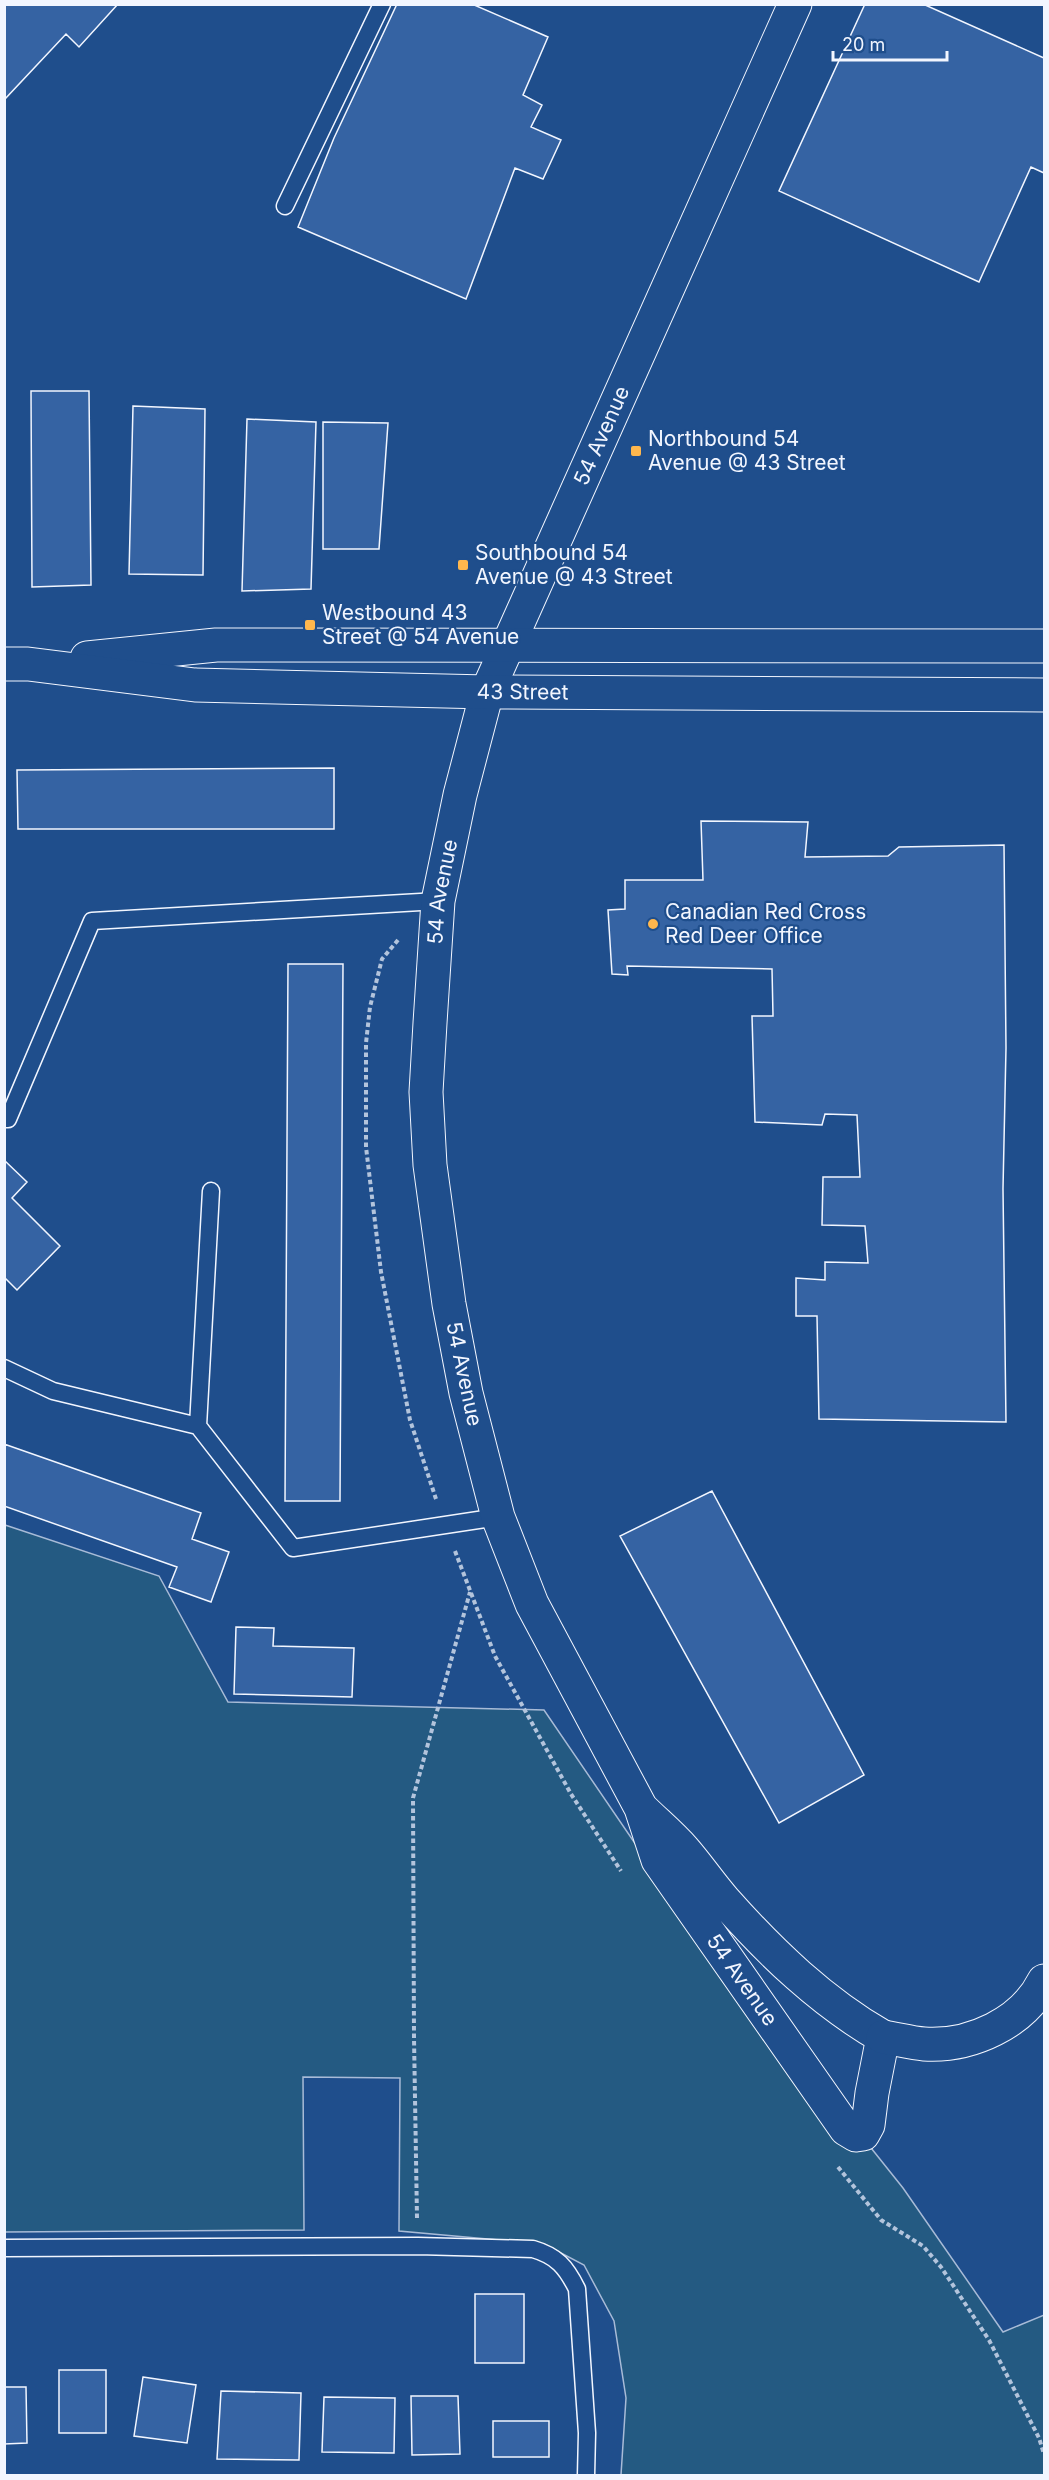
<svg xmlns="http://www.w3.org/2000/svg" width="1049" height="2480" font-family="Inter,sans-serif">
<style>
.green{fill:#245a82;stroke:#a8bbd7;stroke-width:1.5}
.building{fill:#3563a3;stroke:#f2f6ff;stroke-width:1.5}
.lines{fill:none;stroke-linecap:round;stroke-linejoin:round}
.lane-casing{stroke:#f2f6ff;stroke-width:19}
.street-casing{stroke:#f2f6ff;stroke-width:35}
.secondary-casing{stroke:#f2f6ff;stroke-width:35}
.path{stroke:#b3c4dc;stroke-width:4;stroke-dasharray:4.5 3;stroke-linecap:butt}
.lane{stroke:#1f4e8c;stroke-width:16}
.street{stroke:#1f4e8c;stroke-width:33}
.secondary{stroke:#1f4e8c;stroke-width:33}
.poi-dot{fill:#ffb74d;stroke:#1f4e8c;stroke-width:2}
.labels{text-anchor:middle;stroke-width:4.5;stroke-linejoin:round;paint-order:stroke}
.street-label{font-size:21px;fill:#f2f6ff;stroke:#1f4e8c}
.poi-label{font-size:21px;fill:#f2f6ff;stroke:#1f4e8c;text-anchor:start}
</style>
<rect width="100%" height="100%" fill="#1f4e8c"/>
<path class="green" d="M 5,1525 L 159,1576 L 228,1702 L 544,1710 L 677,1905 L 903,2188 L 1003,2332 L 1044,2315 L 1044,2475 L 621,2475 L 626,2398 L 614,2321 L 584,2265 L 544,2244 L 399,2231 L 400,2078 L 303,2077 L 304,2230 L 5,2232 Z"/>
<path class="building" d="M 4,4 L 118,4 L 79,47 L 66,34 L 4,100 Z
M 397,4 L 472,4 L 548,37 L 523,95 L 542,105 L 531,127 L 561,140 L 543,179 L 515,168 L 466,299 L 298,227 L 334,138 Z
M 865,4 L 923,4 L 1044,58 L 1044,173 L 1031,167 L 979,282 L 779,191 Z
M 31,391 L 89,391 L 91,585 L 32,587 Z
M 133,406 L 205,409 L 203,575 L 129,574 Z
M 247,419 L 316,422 L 311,589 L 242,591 Z
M 323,422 L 388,423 L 379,549 L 323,549 Z
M 334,768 L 334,829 L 18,829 L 17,770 Z
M 701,821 L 808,822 L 805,857 L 888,856 L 899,847 L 1004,845 L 1006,1048 L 1003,1189 L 1006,1422 L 819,1419 L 817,1316 L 796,1316 L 796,1278 L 825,1280 L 825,1262 L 868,1263 L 865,1226 L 822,1225 L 823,1177 L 860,1177 L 857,1115 L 825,1114 L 822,1125 L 755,1122 L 752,1016 L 773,1016 L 772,969 L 627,966 L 628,975 L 612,974 L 608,910 L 625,909 L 625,880 L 703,880 Z
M 288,964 L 343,964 L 340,1501 L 285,1501 Z
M 4,1160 L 27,1182 L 12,1198 L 60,1246 L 17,1290 L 4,1277 Z
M 4,1444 L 201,1513 L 192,1539 L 229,1552 L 211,1602 L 169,1587 L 177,1567 L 4,1506 Z
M 712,1491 L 864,1775 L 779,1823 L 620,1536 Z
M 236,1627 L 274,1628 L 273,1646 L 354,1648 L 352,1697 L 234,1694 Z
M 475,2294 L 524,2294 L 524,2363 L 475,2363 Z
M 59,2370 L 106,2370 L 106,2433 L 59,2433 Z
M 143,2377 L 196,2385 L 187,2443 L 134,2436 Z
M 4,2387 L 26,2387 L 27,2443 L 4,2444 Z
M 221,2391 L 301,2393 L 299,2460 L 217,2459 Z
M 411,2396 L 458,2396 L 460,2454 L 412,2455 Z
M 324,2397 L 395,2398 L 394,2453 L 322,2452 Z
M 493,2421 L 549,2421 L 549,2457 L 493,2457 Z"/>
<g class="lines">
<defs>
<path id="lane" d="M 285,206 L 382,4
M 4,1119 L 8,1119 L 92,921 L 438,901
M 4,1368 L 53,1391 L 198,1426 L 293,1548 L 498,1517
M 198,1426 L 211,1191
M 4,2248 L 418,2246 L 533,2249 C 557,2256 566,2267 577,2289 L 587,2433 L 586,2476"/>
<g id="street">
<path id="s1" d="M 641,1808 C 655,1822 671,1835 684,1850 C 698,1866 710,1884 724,1900 C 771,1953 822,2002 883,2037 L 872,2093 L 868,2125 L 863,2134 L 856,2135 L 846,2129 L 658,1860 L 641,1808 L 532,1604 L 498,1517 L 466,1393 L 449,1304 L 430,1165 L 426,1092 L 430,1023 L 438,901 L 460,795 L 487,692 L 795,4"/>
</g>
<g id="secondary">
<path d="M 87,658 L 216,645 L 1044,646"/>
<path id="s2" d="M 4,664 L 28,664 L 195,685 L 487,692 L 1044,695"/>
<path d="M 883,2037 C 897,2039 911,2043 924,2044 C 971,2047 1023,2023 1044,1981"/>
</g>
</defs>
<use href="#lane" class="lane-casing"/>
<use href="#street" class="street-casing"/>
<use href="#secondary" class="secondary-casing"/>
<path class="path" d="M 398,940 L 382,959 L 370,1007 L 366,1043 L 366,1147 L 381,1272 L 410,1420 L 436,1499
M 455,1551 L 495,1656 L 571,1794 L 621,1871
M 838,2167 L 881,2220 L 923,2246 L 941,2267 L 989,2340 L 1039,2438 L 1044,2454
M 417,2218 L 414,2038 L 413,1798 L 470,1592"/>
<use href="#lane" class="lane"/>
<use href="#street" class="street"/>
<use href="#secondary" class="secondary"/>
</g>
<g class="poi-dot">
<rect x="630" y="445" width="12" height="12" rx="3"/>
<rect x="457" y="559" width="12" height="12" rx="3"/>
<rect x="304" y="619" width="12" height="12" rx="3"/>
<circle cx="653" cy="924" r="6"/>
</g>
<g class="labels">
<g class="street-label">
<text dy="7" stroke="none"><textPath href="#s1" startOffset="2280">54 Avenue</textPath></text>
<text dy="7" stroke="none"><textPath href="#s2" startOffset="520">43 Street</textPath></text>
<text dy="7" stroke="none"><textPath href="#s1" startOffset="1794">54 Avenue</textPath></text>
<text transform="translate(464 1374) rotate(78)" y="7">54 Avenue</text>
<text transform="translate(742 1980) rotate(55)" y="7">54 Avenue</text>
</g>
<g class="poi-label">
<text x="648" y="446">Northbound 54<tspan x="648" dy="24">Avenue @ 43 Street</tspan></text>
<text x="475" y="560">Southbound 54<tspan x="475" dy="24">Avenue @ 43 Street</tspan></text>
<text x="322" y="620">Westbound 43<tspan x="322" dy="24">Street @ 54 Avenue</tspan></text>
<text x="665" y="919">Canadian Red Cross<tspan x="665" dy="24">Red Deer Office</tspan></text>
</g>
</g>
<rect width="1049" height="2480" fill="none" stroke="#f2f6ff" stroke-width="12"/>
<path d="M833 51v9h114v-9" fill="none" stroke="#f2f6ff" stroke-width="3"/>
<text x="842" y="51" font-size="18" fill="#f2f6ff" stroke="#1f4e8c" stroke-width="4.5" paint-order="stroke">20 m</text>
</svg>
